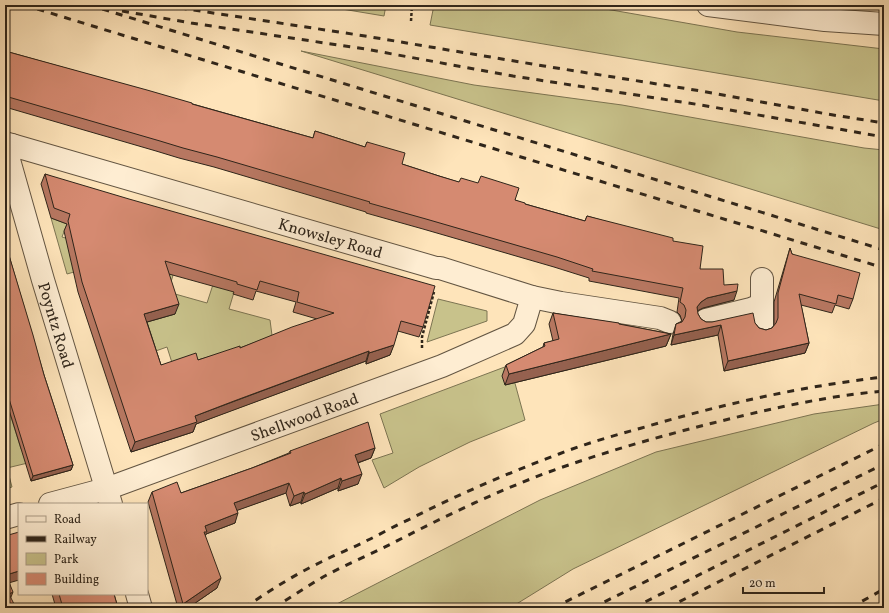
<svg xmlns="http://www.w3.org/2000/svg" width="889" height="613" font-family="Vollkorn,serif">
<style>
.green{fill:#c8c28b;stroke:#7c7452}
.lines{fill:none;stroke-linecap:round;stroke-linejoin:round}
.minor-casing{stroke:#635542;stroke-width:24}
.path{stroke:#2f251a;stroke-width:2.5;stroke-dasharray:3 2;stroke-linecap:butt}
.minor{stroke:#feedd2;stroke-width:22}
.rail{stroke:#2f251a;stroke-width:3;stroke-dasharray:7 7;stroke-linecap:butt}
.wall{fill:#b77761;stroke:#2f251a;fill-rule:evenodd}
.shaded-wall{fill:#95614f;stroke:#2f251a}
.building{fill:#d58a71;stroke:#2f251a;fill-rule:evenodd}
.labels{text-anchor:middle;stroke-width:3;stroke-linejoin:round;paint-order:stroke}
.street-label{font-size:16px;fill:#2f251a;stroke:#feedd2}
</style>
<rect width="100%" height="100%" fill="#fee4ba"/>
<filter id="stains"><feTurbulence type="fractalNoise" baseFrequency=".005" numOctaves="4"/><feColorMatrix values="0 0 0 0 .2 0 0 0 0 .09 0 0 0 0 .02 0 0 0 .5 -.17"/></filter>
<radialGradient id="worn" r=".72"><stop offset=".6" stop-color="#630" stop-opacity="0"/><stop offset="1" stop-color="#630" stop-opacity=".3"/></radialGradient>
<path class="green" d="M 318,5 L 386,5 L 384,16 Z
M 434,5 L 583,5 L 737,32 L 884,49 L 884,101 L 430,25 Z
M 301,51 L 474,85 L 622,105 L 864,148 L 884,150 L 884,230 Z
M 51,218 L 67,224 L 62,237 L 73,240 L 86,270 L 74,272 L 67,274 Z
M 179,255 L 168,292 L 207,303 L 219,266 L 240,272 L 229,309 L 270,320 L 273,343 L 174,369 L 167,347 L 150,353 L 137,307 Z
M 438,299 L 487,311 L 487,321 L 427,342 Z
M 510,365 L 525,420 L 470,442 L 419,467 L 384,488 L 372,460 L 393,453 L 380,414 Z
M 5,398 L 21,449 L 36,461 L 7,468 L 12,487 L 5,489 Z
M 884,404 L 884,419 L 874,423 L 573,569 L 510,608 L 329,608 L 540,500 L 656,452 L 814,414 Z"/>
<g class="lines">
<defs>
<g id="minor">
<path d="M 708,5 L 825,20 L 884,24"/>
<path id="s1" d="M 5,143 L 436,268 L 440,268 L 532,297 L 561,303 L 660,318 L 670,322"/>
<path id="s2" d="M 12,145 L 9,160 L 43,280 L 111,504"/>
<path d="M 762,279 L 762,327"/>
<path d="M 706,320 L 751,309 L 761,305"/>
<path id="s3" d="M 50,504 L 106,489 L 442,366 L 515,334 L 524,324 L 532,297"/>
<path d="M 5,518 L 19,514"/>
<path d="M 137,594 L 141,608"/>
</g>
</defs>
<use href="#minor" class="minor-casing"/>
<path class="path" d="M 411,21 L 412,5
M 422,348 L 422,337 L 434,292"/>
<use href="#minor" class="minor"/>
<path class="rail" d="M 24,5 L 884,268
M 89,5 L 884,250
M 166,5 L 187,9 L 365,36 L 544,66 L 701,91 L 827,114 L 884,123
M 122,11 L 191,23 L 365,49 L 513,76 L 701,105 L 884,137
M 244,608 C 269,591 294,575 321,562 C 336,554 353,548 368,540 C 381,534 394,526 408,520 C 457,495 508,473 559,454 C 587,443 616,435 645,427 C 723,404 803,386 884,377
M 273,608 C 290,598 306,587 323,577 C 345,565 369,555 391,544 C 441,518 493,493 546,473 C 601,453 657,437 713,423 C 769,409 826,396 884,391
M 553,608 L 884,444
M 592,608 L 884,464
M 633,608 L 884,482
M 667,608 L 884,498
M 850,608 L 884,589
M 879,608 L 884,605"/>
</g>
<path class="wall" d="M 5,51 L 313,138 L 315,131 L 365,147 L 367,142 L 402,164 L 439,176 L 515,200 L 525,204 L 585,221 L 587,216 L 673,241 L 700,269 L 724,285 L 734,300 L 703,308 L 697,311 L 698,314 L 701,319 L 706,322 L 755,323 L 759,328 L 766,330 L 772,328 L 774,325 L 774,302 L 787,258 L 790,248 L 792,254 L 853,299 L 849,309 L 835,305 L 832,313 L 801,305 L 809,343 L 805,353 L 724,371 L 718,335 L 671,345 L 673,334 L 676,324 L 682,321 L 680,315 L 677,312 L 679,298 L 589,281 L 589,278 L 554,267 L 423,229 L 366,213 L 366,212 L 214,167 L 179,158 L 156,151 L 5,107 Z
M 45,174 L 423,327 L 419,337 L 398,331 L 390,355 L 366,364 L 366,361 L 230,411 L 196,424 L 193,432 L 131,452 L 78,292 L 64,231 L 67,224 L 51,218 L 41,184 ZM 169,274 L 234,292 L 233,294 L 253,300 L 256,291 L 296,302 L 293,312 L 317,319 L 240,348 L 198,360 L 161,365 L 147,322 L 175,314 Z
M 5,242 L 44,375 L 73,465 L 71,470 L 31,481 L 5,397 Z
M 553,313 L 619,324 L 671,334 L 666,346 L 505,385 L 502,376 L 506,365 L 543,347 L 544,343 L 553,341 L 549,324 Z
M 375,448 L 371,458 L 358,463 L 358,484 L 338,491 L 338,488 L 301,504 L 301,502 L 290,506 L 286,493 L 237,510 L 235,523 L 206,534 L 205,537 L 217,588 L 188,608 L 178,608 L 148,502 L 152,492 L 181,493 L 252,468 L 289,453 L 290,451 Z
M 52,594 L 114,594 L 118,608 L 56,608 Z"/>
<path class="shaded-wall" d="M 737,291 L 734,300 L 703,308 L 697,311 L 697,307 L 701,302 L 707,298 Z
M 179,304 L 175,314 L 140,324 L 144,314 Z
M 721,325 L 718,335 L 671,345 L 674,335 Z
M 671,334 L 666,346 L 505,385 L 509,374 Z
M 809,343 L 805,353 L 724,371 L 728,361 Z
M 394,345 L 390,355 L 366,364 L 369,353 Z
M 369,351 L 366,361 L 196,424 L 193,432 L 131,452 L 135,442 L 195,416 Z
M 375,448 L 371,458 L 351,465 L 355,455 Z
M 73,465 L 71,470 L 31,481 L 33,476 Z
M 362,474 L 358,484 L 338,491 L 342,481 Z
M 341,478 L 338,488 L 301,504 L 305,494 Z
M 289,483 L 286,493 L 230,513 L 234,503 Z
M 304,492 L 301,502 L 290,506 L 294,496 Z
M 238,513 L 235,523 L 206,534 L 203,542 L 200,542 L 205,526 Z
M 19,571 L 19,580 L 5,584 L 6,575 Z
M 221,578 L 217,588 L 188,608 L 181,608 L 183,604 Z
M 13,592 L 9,602 L 9,594 Z"/>
<path class="building" d="M 5,51 L 147,90 L 192,103 L 192,104 L 313,138 L 315,131 L 365,147 L 367,142 L 405,153 L 402,164 L 439,176 L 459,182 L 461,178 L 478,183 L 481,176 L 519,188 L 515,200 L 525,203 L 525,204 L 585,221 L 587,216 L 673,238 L 673,241 L 703,246 L 700,269 L 723,269 L 724,285 L 738,284 L 737,291 L 707,298 L 701,302 L 697,307 L 698,314 L 701,319 L 706,322 L 712,322 L 753,313 L 755,323 L 759,328 L 766,330 L 772,328 L 776,323 L 778,318 L 778,293 L 790,248 L 792,254 L 860,273 L 853,299 L 838,295 L 836,304 L 799,294 L 809,343 L 728,361 L 721,325 L 674,335 L 676,324 L 682,322 L 685,317 L 686,310 L 684,305 L 680,302 L 683,288 L 592,271 L 593,269 L 557,257 L 426,219 L 369,203 L 370,202 L 217,157 L 183,148 L 160,141 L 5,96 Z
M 45,174 L 129,199 L 435,286 L 423,327 L 401,321 L 394,345 L 369,353 L 369,351 L 234,401 L 195,416 L 197,422 L 135,442 L 82,282 L 68,221 L 70,214 L 54,208 ZM 165,261 L 237,282 L 237,284 L 257,290 L 260,281 L 299,292 L 297,302 L 334,313 L 292,327 L 240,348 L 240,346 L 198,360 L 196,353 L 161,365 L 144,314 L 179,304 Z
M 5,242 L 33,335 L 44,375 L 57,415 L 73,465 L 33,476 L 5,386 Z
M 553,313 L 619,323 L 619,324 L 671,334 L 509,374 L 506,365 L 545,346 L 544,343 L 559,339 Z
M 368,422 L 375,448 L 355,455 L 362,474 L 342,481 L 341,478 L 305,494 L 304,492 L 294,496 L 289,483 L 234,503 L 238,513 L 205,526 L 207,532 L 204,532 L 221,578 L 183,604 L 152,492 L 177,482 L 181,493 L 252,468 L 291,453 L 290,451 Z
M 19,532 L 19,571 L 6,575 L 13,592 L 9,594 L 16,608 L 5,608 L 5,536 Z
M 59,594 L 114,594 L 118,608 L 63,608 Z"/>
<g class="labels">
<g class="street-label">
<text dy="6" stroke="none"><textPath href="#s1" startOffset="339">Knowsley Road</textPath></text>
<text dy="6" stroke="none"><textPath href="#s2" startOffset="187">Poyntz Road</textPath></text>
<text dy="6" stroke="none"><textPath href="#s3" startOffset="269">Shellwood Road</textPath></text>
</g>
</g>
<rect width="889" height="613" fill="none" stroke="#fee4ba" stroke-width="20"/>
<rect x="6" y="6" width="877" height="601" fill="none" stroke="#2f251a" stroke-width="2"/>
<rect x="10" y="10" width="869" height="593" fill="none" stroke="#2f251a"/>
<rect x="18" y="503" width="130" height="92" fill="#feedd2" stroke="#ab9d88"/>
<rect x="26" y="516" width="20" height="6" fill="#feedd2" stroke="#ab9d88"/>
<text x="54" y="523" font-size="12" fill="#2f251a">Road</text>
<rect x="26" y="536" width="20" height="6" fill="#2f251a" stroke="#ab9d88"/>
<text x="54" y="543" font-size="12" fill="#2f251a">Railway</text>
<rect x="26" y="553" width="20" height="12" fill="#c8c28b" stroke="#ab9d88"/>
<text x="54" y="563" font-size="12" fill="#2f251a">Park</text>
<rect x="26" y="573" width="20" height="12" fill="#d58a71" stroke="#ab9d88"/>
<text x="54" y="583" font-size="12" fill="#2f251a">Building</text>
<path d="M743 587v6h81v-6" fill="none" stroke="#2f251a" stroke-width="2"/>
<text x="749" y="587" font-size="12" fill="#2f251a" stroke="#feedd2" stroke-width="3" paint-order="stroke">20 m</text>
<rect width="100%" height="100%" filter="url(#stains)"/>
<rect width="100%" height="100%" fill="url(#worn)"/>
</svg>
